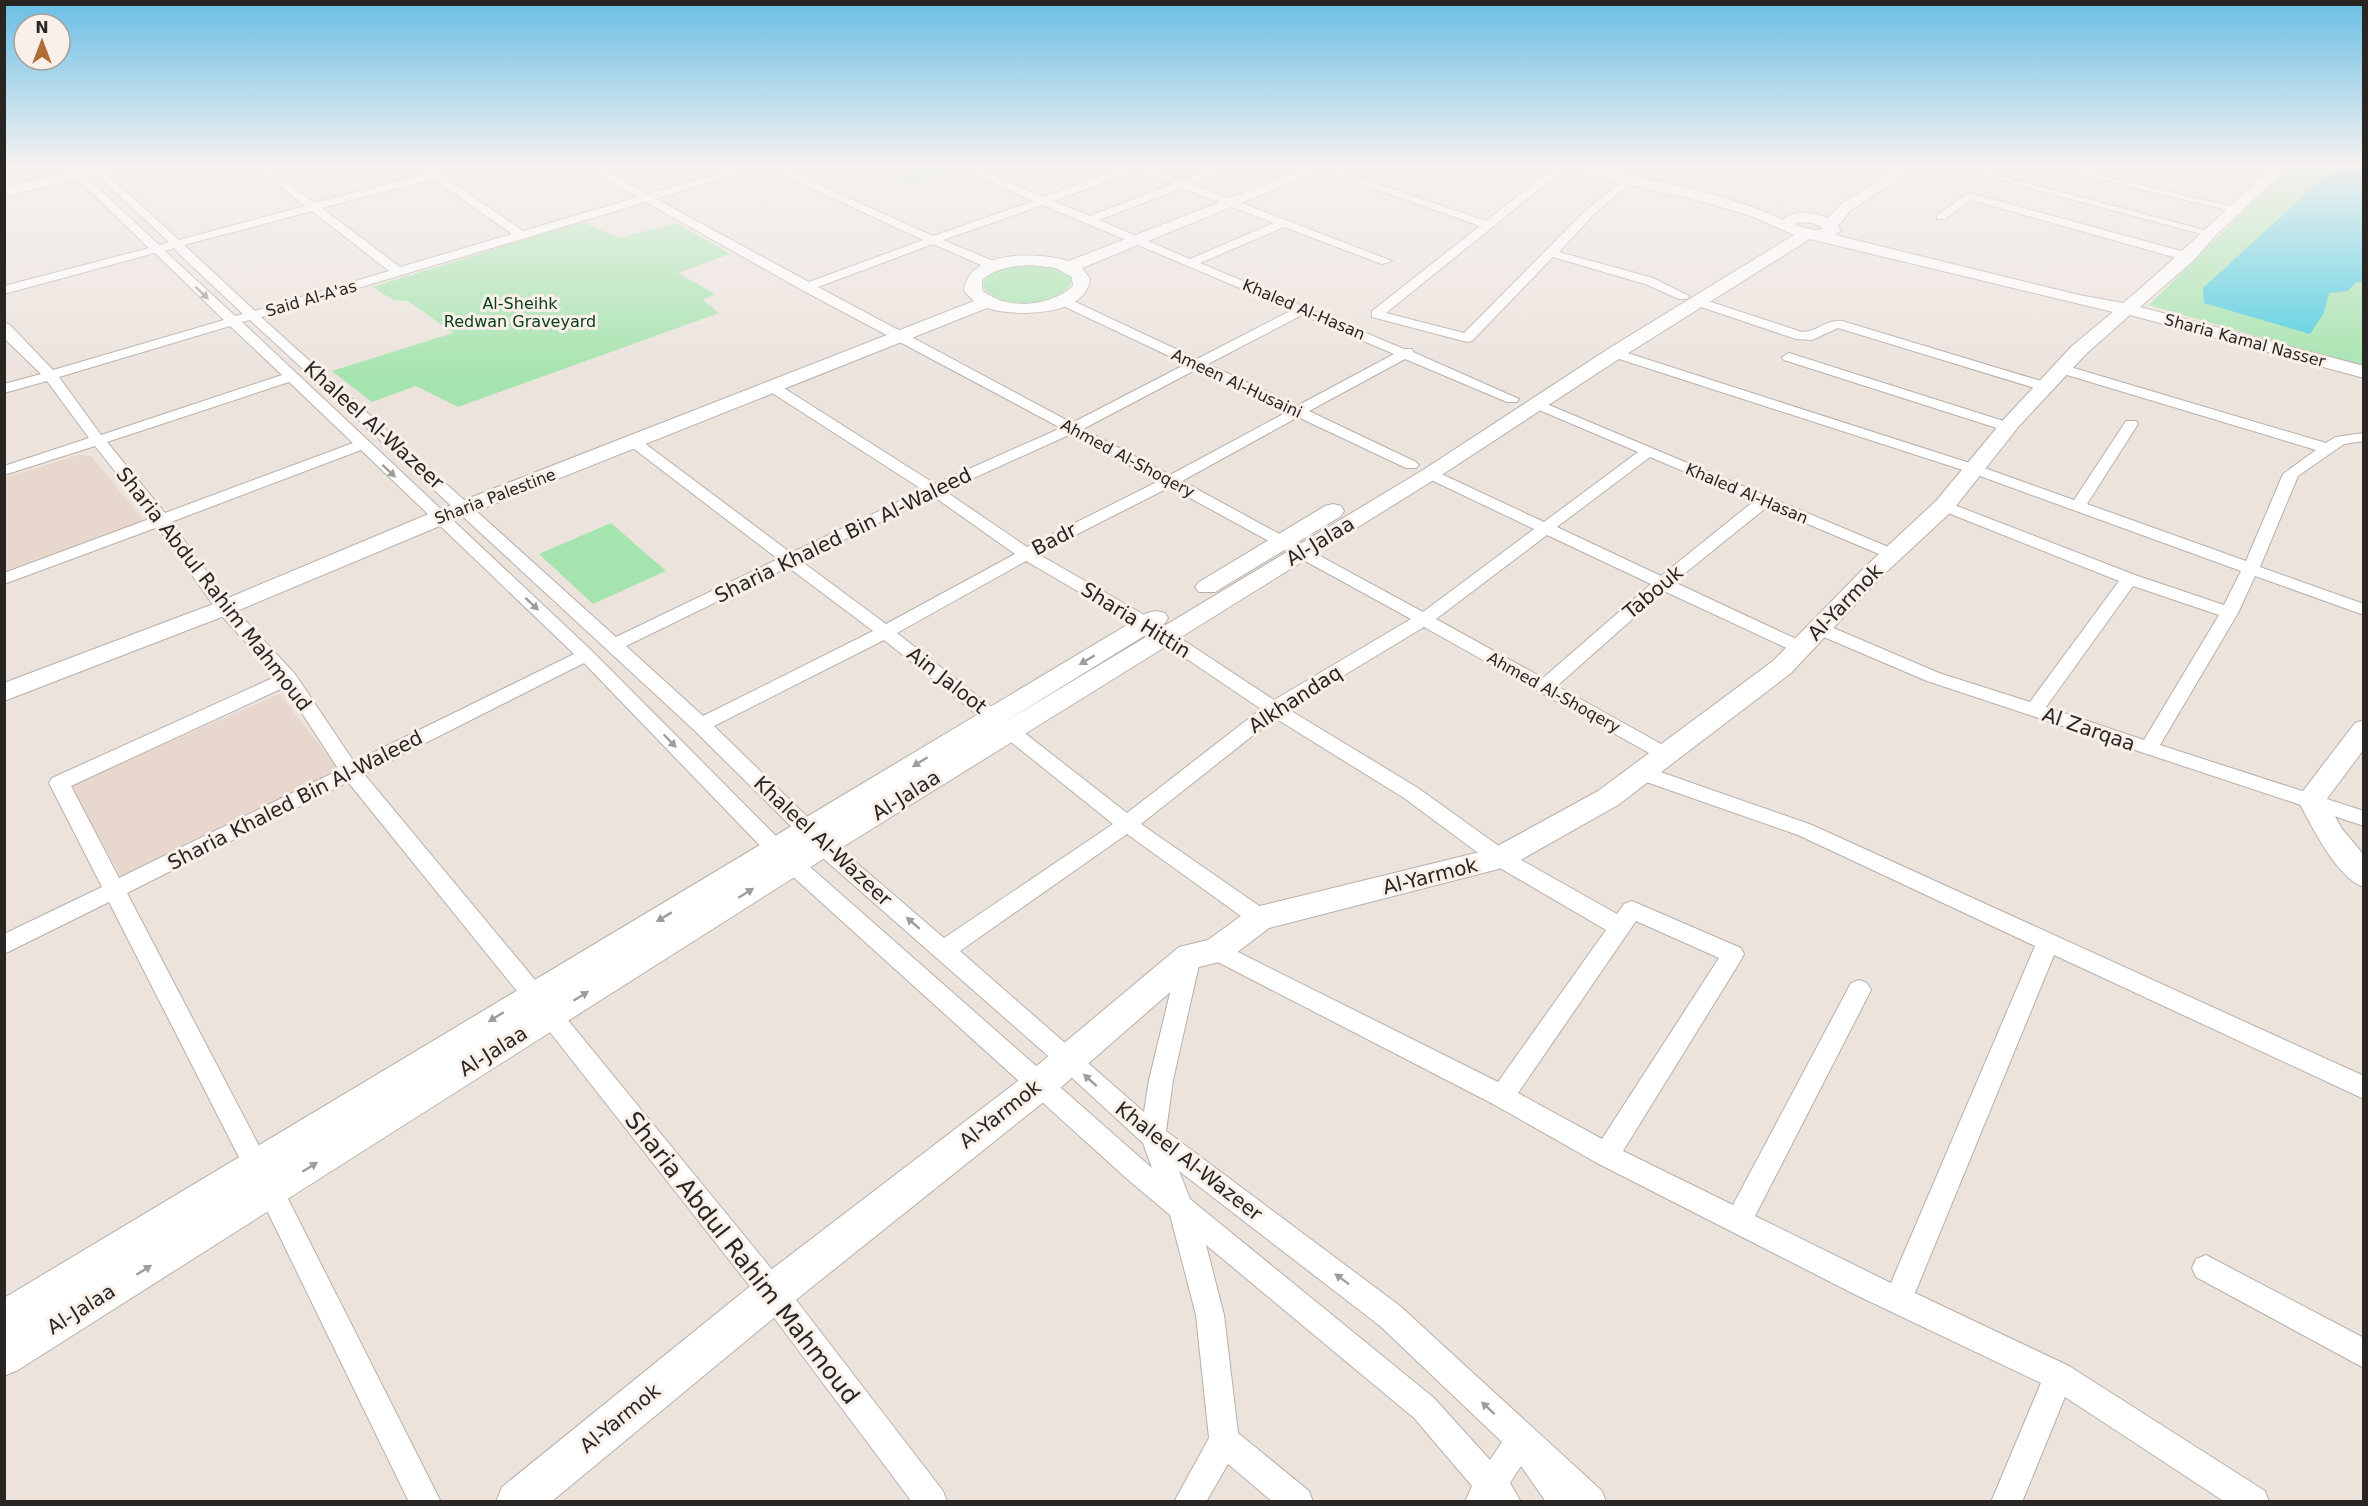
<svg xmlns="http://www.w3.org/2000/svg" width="2368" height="1506" font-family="'DejaVu Sans',sans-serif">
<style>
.built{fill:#e7d7cc}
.green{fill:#a6e4af}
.water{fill:#4ccde1}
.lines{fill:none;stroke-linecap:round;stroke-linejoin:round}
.street-casing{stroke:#b8afaa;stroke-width:2}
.secondary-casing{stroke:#b8afaa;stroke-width:2}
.street{fill:#fff;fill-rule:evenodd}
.secondary{fill:#fff;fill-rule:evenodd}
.oneway{fill:#9f9d9c}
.labels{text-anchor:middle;stroke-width:6;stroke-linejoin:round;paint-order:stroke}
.far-street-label{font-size:16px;fill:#292523;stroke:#f9f0ea}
.far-park-label{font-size:16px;fill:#084019;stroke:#f9f0ea}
.street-label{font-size:20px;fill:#292523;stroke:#f9f0ea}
.near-street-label{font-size:24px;fill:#292523;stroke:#f9f0ea}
</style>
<rect width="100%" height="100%" fill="#ece3dd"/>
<path class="built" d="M 79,455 L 91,456 L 144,521 L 5,571 L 5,478 Z
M 279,694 L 341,772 L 122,878 L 70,786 Z"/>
<path class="green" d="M 924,166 L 951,166 L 958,169 L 912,184 L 892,176 Z
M 2290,166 L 2363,166 L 2363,367 L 2149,305 Z
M 581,222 L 620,238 L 677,223 L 730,254 L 678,273 L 715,294 L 703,300 L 719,313 L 458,407 L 416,386 L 372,402 L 332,371 L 453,333 L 408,301 L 393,300 L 372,287 Z
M 1030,264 L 1057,268 L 1071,277 L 1071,283 C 1057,307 998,311 983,286 C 988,266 1014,266 1030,264 Z
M 611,523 L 666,571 L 593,604 L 539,554 Z"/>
<path class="water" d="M 2363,167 L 2363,282 L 2357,282 L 2347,291 L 2329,293 L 2324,313 L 2310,334 L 2204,303 L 2203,288 L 2331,171 Z"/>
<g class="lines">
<defs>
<path id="street" d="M 64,166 L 75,166 L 159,245 L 169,242 L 87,166 L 98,166 L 179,240 L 305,206 L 254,166 L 265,166 L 315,203 L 426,174 L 424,171 L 429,168 C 442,172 458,166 473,166 L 443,176 L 523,231 L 638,197 L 584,166 L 596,166 L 648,194 L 745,166 L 760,166 L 656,199 L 809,282 L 923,240 L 764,166 L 777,166 L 933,236 L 1034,201 L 956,166 L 969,166 L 1044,197 L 1128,166 L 1147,166 L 1182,181 L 1220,166 L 1234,166 L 1192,184 L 1392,261 L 1382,264 L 1284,227 L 1200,263 L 1404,349 L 1412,349 L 1413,352 L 1519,399 L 1517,402 L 1507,402 L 1405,359 L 1309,411 L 1416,462 L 1419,465 L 1416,468 L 1406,468 L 1298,417 L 1182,481 L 1423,612 L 1534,529 L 1425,477 L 1422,474 L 1425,471 L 1435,471 L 1544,522 L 1638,452 L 1532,407 L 1532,401 L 1537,400 L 1898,551 L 1900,554 L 1898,557 L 1886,557 L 1767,507 L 1674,582 L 1807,644 L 1810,648 L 1807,652 L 1795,652 L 1664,591 L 1557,686 L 1672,750 L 1675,755 L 1672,760 L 1665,762 L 1424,627 L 1288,709 L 1418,788 L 1507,852 L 1617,914 L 1624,904 L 1632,901 L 1741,948 L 1744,954 L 1741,960 L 1623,1151 L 1733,1205 L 1851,983 L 1859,980 L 1867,983 L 1871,990 L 1755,1216 L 1891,1283 L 2035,946 L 1798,835 L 1635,778 L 1632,773 L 1635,768 L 1649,768 L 1812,825 L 2364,1076 L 2364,1099 L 2054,955 L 1915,1293 L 2069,1366 L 2265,1491 L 2269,1502 L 2225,1502 L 2065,1397 L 2022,1502 L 1991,1502 L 2041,1383 L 1856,1295 L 1597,1163 L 1493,1104 L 1208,957 L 1205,951 L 1208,945 L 1216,942 L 1224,945 L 1498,1082 L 1606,930 L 1493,864 L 1404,798 L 1275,718 L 1141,824 L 1268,912 L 1271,918 L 1268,924 L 1260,927 L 1252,924 L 1127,834 L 960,951 L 1144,1112 L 1149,1080 L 1179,956 L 1182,950 L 1190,947 L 1198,950 L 1201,956 L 1173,1080 L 1166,1131 L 1400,1306 L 1602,1491 L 1606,1502 L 1546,1502 L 1521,1466 L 1510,1483 L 1521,1502 L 1465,1502 L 1472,1486 L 1414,1418 L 1206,1245 L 1224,1315 L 1238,1433 L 1309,1491 L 1313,1502 L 1273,1502 L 1228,1464 L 1206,1502 L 1174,1502 L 1209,1438 L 1196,1315 L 1170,1215 L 1126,1178 L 770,856 L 584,663 L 364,774 L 541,987 L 545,994 L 541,1001 L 533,1004 L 525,1001 L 348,782 L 127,893 L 269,1165 L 265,1173 L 256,1177 L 247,1173 L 109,902 L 4,954 L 4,934 L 102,887 L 49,783 L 52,778 L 277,676 L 218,612 L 158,527 L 4,584 L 4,573 L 152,518 L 95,446 L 4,475 L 4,466 L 89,438 L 47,381 L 4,393 L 4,384 L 41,374 L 6,340 L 4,323 L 9,324 L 53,370 L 224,320 L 155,253 L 4,294 L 4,286 L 149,248 ZM 1137,171 L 1172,184 L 1090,216 L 1053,201 ZM 433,179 L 512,234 L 400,267 L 322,208 ZM 1182,188 L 1274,223 L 1190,259 L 1099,220 ZM 646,202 L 802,290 L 1061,428 L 935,484 L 776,383 L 766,383 L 766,389 L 923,490 L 791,553 L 639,439 L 629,439 L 627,442 L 629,445 L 778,559 L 616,637 L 261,317 ZM 1043,205 L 1292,310 L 1197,359 L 1067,298 L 1059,298 L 1059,304 L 1186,364 L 1072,423 L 818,287 L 933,244 L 990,269 L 998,269 L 998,263 L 943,240 ZM 312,211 L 389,271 L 255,311 L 184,245 ZM 174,248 L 178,253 L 243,314 L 235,316 L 165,251 ZM 1302,315 L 1394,354 L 1297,406 L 1208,364 ZM 250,320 L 694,730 L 824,859 L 1047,1055 L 1143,1143 L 1152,1168 L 784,844 L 592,651 L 242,322 ZM 230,326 L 282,375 L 101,435 L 59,377 ZM 1197,369 L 1287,412 L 1170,475 L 1083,429 ZM 289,382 L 353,443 L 165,513 L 107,442 ZM 1071,434 L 1159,481 L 1027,547 L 945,491 ZM 361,450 L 574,654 L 354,762 L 295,674 L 230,604 L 171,522 ZM 1650,457 L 1754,501 L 1661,576 L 1557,527 ZM 1170,487 L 1411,619 L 1274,700 L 1153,620 L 1038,554 ZM 933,496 L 1015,554 L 886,624 L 801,561 ZM 1547,535 L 1651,584 L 1543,678 L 1436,619 ZM 1026,561 L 1141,628 L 1261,709 L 1127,813 L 897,633 ZM 788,567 L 873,631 L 703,716 L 626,646 ZM 884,640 L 1113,824 L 944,938 L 838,847 L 714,726 ZM 285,687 L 339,770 L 119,878 L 71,786 ZM 1636,921 L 1719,958 L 1602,1139 L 1518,1093 ZM 1179,1171 L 1380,1326 L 1502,1442 L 1490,1460 L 1434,1398 L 1190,1199 Z
M 1311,166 L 1325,166 L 1486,221 L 1557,166 L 1568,166 L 1386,313 L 1464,333 L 1586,210 L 1629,176 L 1634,179 L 1633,181 L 1594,214 L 1559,252 L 1653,278 L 1689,296 L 1687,299 L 1679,299 L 1645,284 L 1553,257 L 1472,341 L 1467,342 L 1372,317 L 1372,311 L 1480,226 Z
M 1590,166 L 1612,166 L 1601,171 Z
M 1947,166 L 1963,166 L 2215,233 L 2205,235 Z
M 2045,166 L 2062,166 L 2241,209 L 2235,212 Z
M 1969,193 L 2192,254 L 2194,257 L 2184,260 L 1971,200 L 1945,219 L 1937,219 L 1937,215 Z
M 1699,298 L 1802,332 C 1816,332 1828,319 1842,321 L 2051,384 L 2053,387 L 2046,391 L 2041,390 L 1838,328 L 1812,340 L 1796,339 L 1695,305 L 1695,299 Z
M 1615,349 L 1979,466 L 2074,500 L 2126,421 L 2136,421 L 2138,424 L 2087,504 L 2246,561 L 2283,474 L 2316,450 L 2057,372 L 2057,366 L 2067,366 L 2326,443 L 2335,437 L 2364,433 L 2364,441 L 2344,444 L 2298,476 L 2260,567 L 2364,604 L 2364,615 L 2255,576 L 2238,613 L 2160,745 L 2364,811 L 2364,826 L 1927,681 L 1812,632 L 1809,628 L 1818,623 L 1824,624 L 1939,673 L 2030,702 L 2119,581 L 1938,509 L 1936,506 L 1944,501 L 2135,575 L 2224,605 L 2241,571 L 1969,472 L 1610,356 L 1608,353 ZM 2133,586 L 2219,615 L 2144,740 L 2046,707 Z
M 1789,353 L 2013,424 L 2015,427 L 2013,430 L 2003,430 L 1784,360 L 1782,357 Z
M 550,1005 L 558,1008 L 783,1283 L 943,1491 L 947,1502 L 912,1502 L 763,1303 L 542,1022 L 538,1015 L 542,1008 Z
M 271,1180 L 280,1183 L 441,1502 L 409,1502 L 258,1192 L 262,1183 Z
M 2206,1255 L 2364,1338 L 2364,1368 L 2196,1277 L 2192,1268 L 2196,1259 Z"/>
<path id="secondary" d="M 101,166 L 126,166 L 124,169 L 4,196 L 4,187 Z
M 1312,166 L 1331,166 L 1082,268 L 1090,279 C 1086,317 1015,317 987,308 L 447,523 L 232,613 L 4,701 L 4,683 L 216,603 L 431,513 L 974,301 L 964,291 C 968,249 1039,252 1069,261 ZM 1032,265 L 1056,268 L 1072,277 L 1073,286 C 1050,307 1006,311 982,290 L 982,280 C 997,267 1014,266 1032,265 Z
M 1560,166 C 1589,164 1618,172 1646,179 C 1692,189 1740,199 1783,220 C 1794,208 1815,213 1828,218 L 1841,204 L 1902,166 L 1919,166 L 1851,210 L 1838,226 L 1841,230 L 1835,235 L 2079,295 L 2123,303 C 2176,259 2223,211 2274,166 L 2289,166 L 2215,236 L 2194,260 L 2140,307 L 2364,366 L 2364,378 L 2130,315 L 2086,354 L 2019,426 L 1952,511 L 1882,576 L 1791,673 L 1618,805 L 1510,866 L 1269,928 L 1227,960 L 1199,967 L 1051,1096 L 787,1307 L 551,1502 L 496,1502 L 502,1487 L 759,1279 L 1027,1074 L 1179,947 L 1208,940 L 1249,910 L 1260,906 L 1492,849 L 1598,791 L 1773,661 L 1866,566 L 1936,501 L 2005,418 L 2072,346 L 2113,312 L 1810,239 L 1622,357 L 1437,478 L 804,871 L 18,1370 L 4,1376 L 4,1298 L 1147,613 L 1156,611 L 1165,613 L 1168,618 L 1165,623 L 998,726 L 1423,470 L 1608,349 L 1794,235 L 1751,216 L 1704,202 L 1562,169 ZM 1798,222 L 1813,223 L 1824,229 L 1814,230 L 1795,225 Z
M 1333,504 L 1341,506 L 1344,511 L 1341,516 L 1215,592 L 1199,592 L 1195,587 L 1199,582 L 1325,506 Z
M 2364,720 L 2364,749 L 2326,800 L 2342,829 L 2364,855 L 2364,887 C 2336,878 2311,824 2297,799 L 2355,723 Z"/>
</defs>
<use href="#street" class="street-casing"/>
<use href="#secondary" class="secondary-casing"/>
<use href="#street" class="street"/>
<use href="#secondary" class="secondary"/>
</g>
<defs><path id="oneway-solid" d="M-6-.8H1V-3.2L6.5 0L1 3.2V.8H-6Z" transform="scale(1.5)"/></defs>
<g class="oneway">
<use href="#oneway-solid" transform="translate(202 293) rotate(43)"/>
<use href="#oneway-solid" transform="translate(389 471) rotate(43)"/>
<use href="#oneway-solid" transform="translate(532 604) rotate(43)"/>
<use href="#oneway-solid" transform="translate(1087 660) rotate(149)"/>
<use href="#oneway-solid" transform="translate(670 741) rotate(46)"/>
<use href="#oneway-solid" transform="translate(920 762) rotate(148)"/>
<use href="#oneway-solid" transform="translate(746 893) rotate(-32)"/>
<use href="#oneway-solid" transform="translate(664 917) rotate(149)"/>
<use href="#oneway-solid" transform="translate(913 923) rotate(-139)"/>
<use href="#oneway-solid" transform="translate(581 996) rotate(-32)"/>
<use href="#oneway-solid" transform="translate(496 1017) rotate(148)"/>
<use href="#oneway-solid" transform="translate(1090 1080) rotate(-138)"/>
<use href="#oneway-solid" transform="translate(310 1167) rotate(-32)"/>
<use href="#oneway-solid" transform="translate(144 1270) rotate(-32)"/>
<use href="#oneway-solid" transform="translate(1342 1279) rotate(-143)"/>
<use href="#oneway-solid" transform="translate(1488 1408) rotate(-137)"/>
</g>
<linearGradient id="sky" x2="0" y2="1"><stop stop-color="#69bee5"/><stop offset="0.44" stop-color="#f6f2f0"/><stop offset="1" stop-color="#f6f2f0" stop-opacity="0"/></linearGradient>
<rect width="2368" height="376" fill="url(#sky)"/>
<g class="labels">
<g class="far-street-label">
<text transform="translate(311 298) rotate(-16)" y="6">Said Al-A'as</text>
<text transform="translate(1304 309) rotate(23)" y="6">Khaled Al-Hasan</text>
<text transform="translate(2245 340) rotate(15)" y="6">Sharia Kamal Nasser</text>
<text transform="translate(1237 383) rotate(25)" y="6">Ameen Al-Husaini</text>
<text transform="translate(1128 458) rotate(28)" y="6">Ahmed Al-Shoqery</text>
<text transform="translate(1747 493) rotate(23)" y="6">Khaled Al-Hasan</text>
<text transform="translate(495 496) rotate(-21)" y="6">Sharia Palestine</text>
<text transform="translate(1554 692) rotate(29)" y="6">Ahmed Al-Shoqery</text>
</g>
<g class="far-park-label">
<text x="520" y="309">Al-Sheihk<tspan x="520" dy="18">Redwan Graveyard</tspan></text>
</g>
<g class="street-label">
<text transform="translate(374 425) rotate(42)" y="7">Khaleel Al-Wazeer</text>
<text transform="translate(843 535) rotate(-26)" y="7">Sharia Khaled Bin Al-Waleed</text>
<text transform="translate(1054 539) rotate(-27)" y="7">Badr</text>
<text transform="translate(1320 541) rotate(-31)" y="7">Al-Jalaa</text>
<text transform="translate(214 589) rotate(52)" y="7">Sharia Abdul Rahim Mahmoud</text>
<text transform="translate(1653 592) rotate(-40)" y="7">Tabouk</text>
<text transform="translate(1845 602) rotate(-46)" y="7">Al-Yarmok</text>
<text transform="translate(1136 620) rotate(32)" y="7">Sharia Hittin</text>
<text transform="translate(947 680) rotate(38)" y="7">Ain Jaloot</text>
<text transform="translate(1295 699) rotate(-33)" y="7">Alkhandaq</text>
<text transform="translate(2089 729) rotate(19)" y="7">Al Zarqaa</text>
<text transform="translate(906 795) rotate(-32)" y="7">Al-Jalaa</text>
<text transform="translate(295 800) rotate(-27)" y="7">Sharia Khaled Bin Al-Waleed</text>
<text transform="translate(823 841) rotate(43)" y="7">Khaleel Al-Wazeer</text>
<text transform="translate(1430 876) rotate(-14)" y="7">Al-Yarmok</text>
<text transform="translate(493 1051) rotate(-32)" y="7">Al-Jalaa</text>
<text transform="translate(1000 1114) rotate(-38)" y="7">Al-Yarmok</text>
<text transform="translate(1189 1161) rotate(38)" y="7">Khaleel Al-Wazeer</text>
<text transform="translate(81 1309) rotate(-32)" y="7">Al-Jalaa</text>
<text transform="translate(620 1418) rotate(-39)" y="7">Al-Yarmok</text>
</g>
<g class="near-street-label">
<text transform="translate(742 1258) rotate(52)" y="8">Sharia Abdul Rahim Mahmoud</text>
</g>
</g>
<rect width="2368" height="1506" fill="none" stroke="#292523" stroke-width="12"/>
<g transform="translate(42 42)"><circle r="28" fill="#f9f0ea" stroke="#a69f9a" stroke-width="1.5"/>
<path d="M0-4.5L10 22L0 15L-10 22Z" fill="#ae6e36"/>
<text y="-9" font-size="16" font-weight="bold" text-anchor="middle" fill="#292523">N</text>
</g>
</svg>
